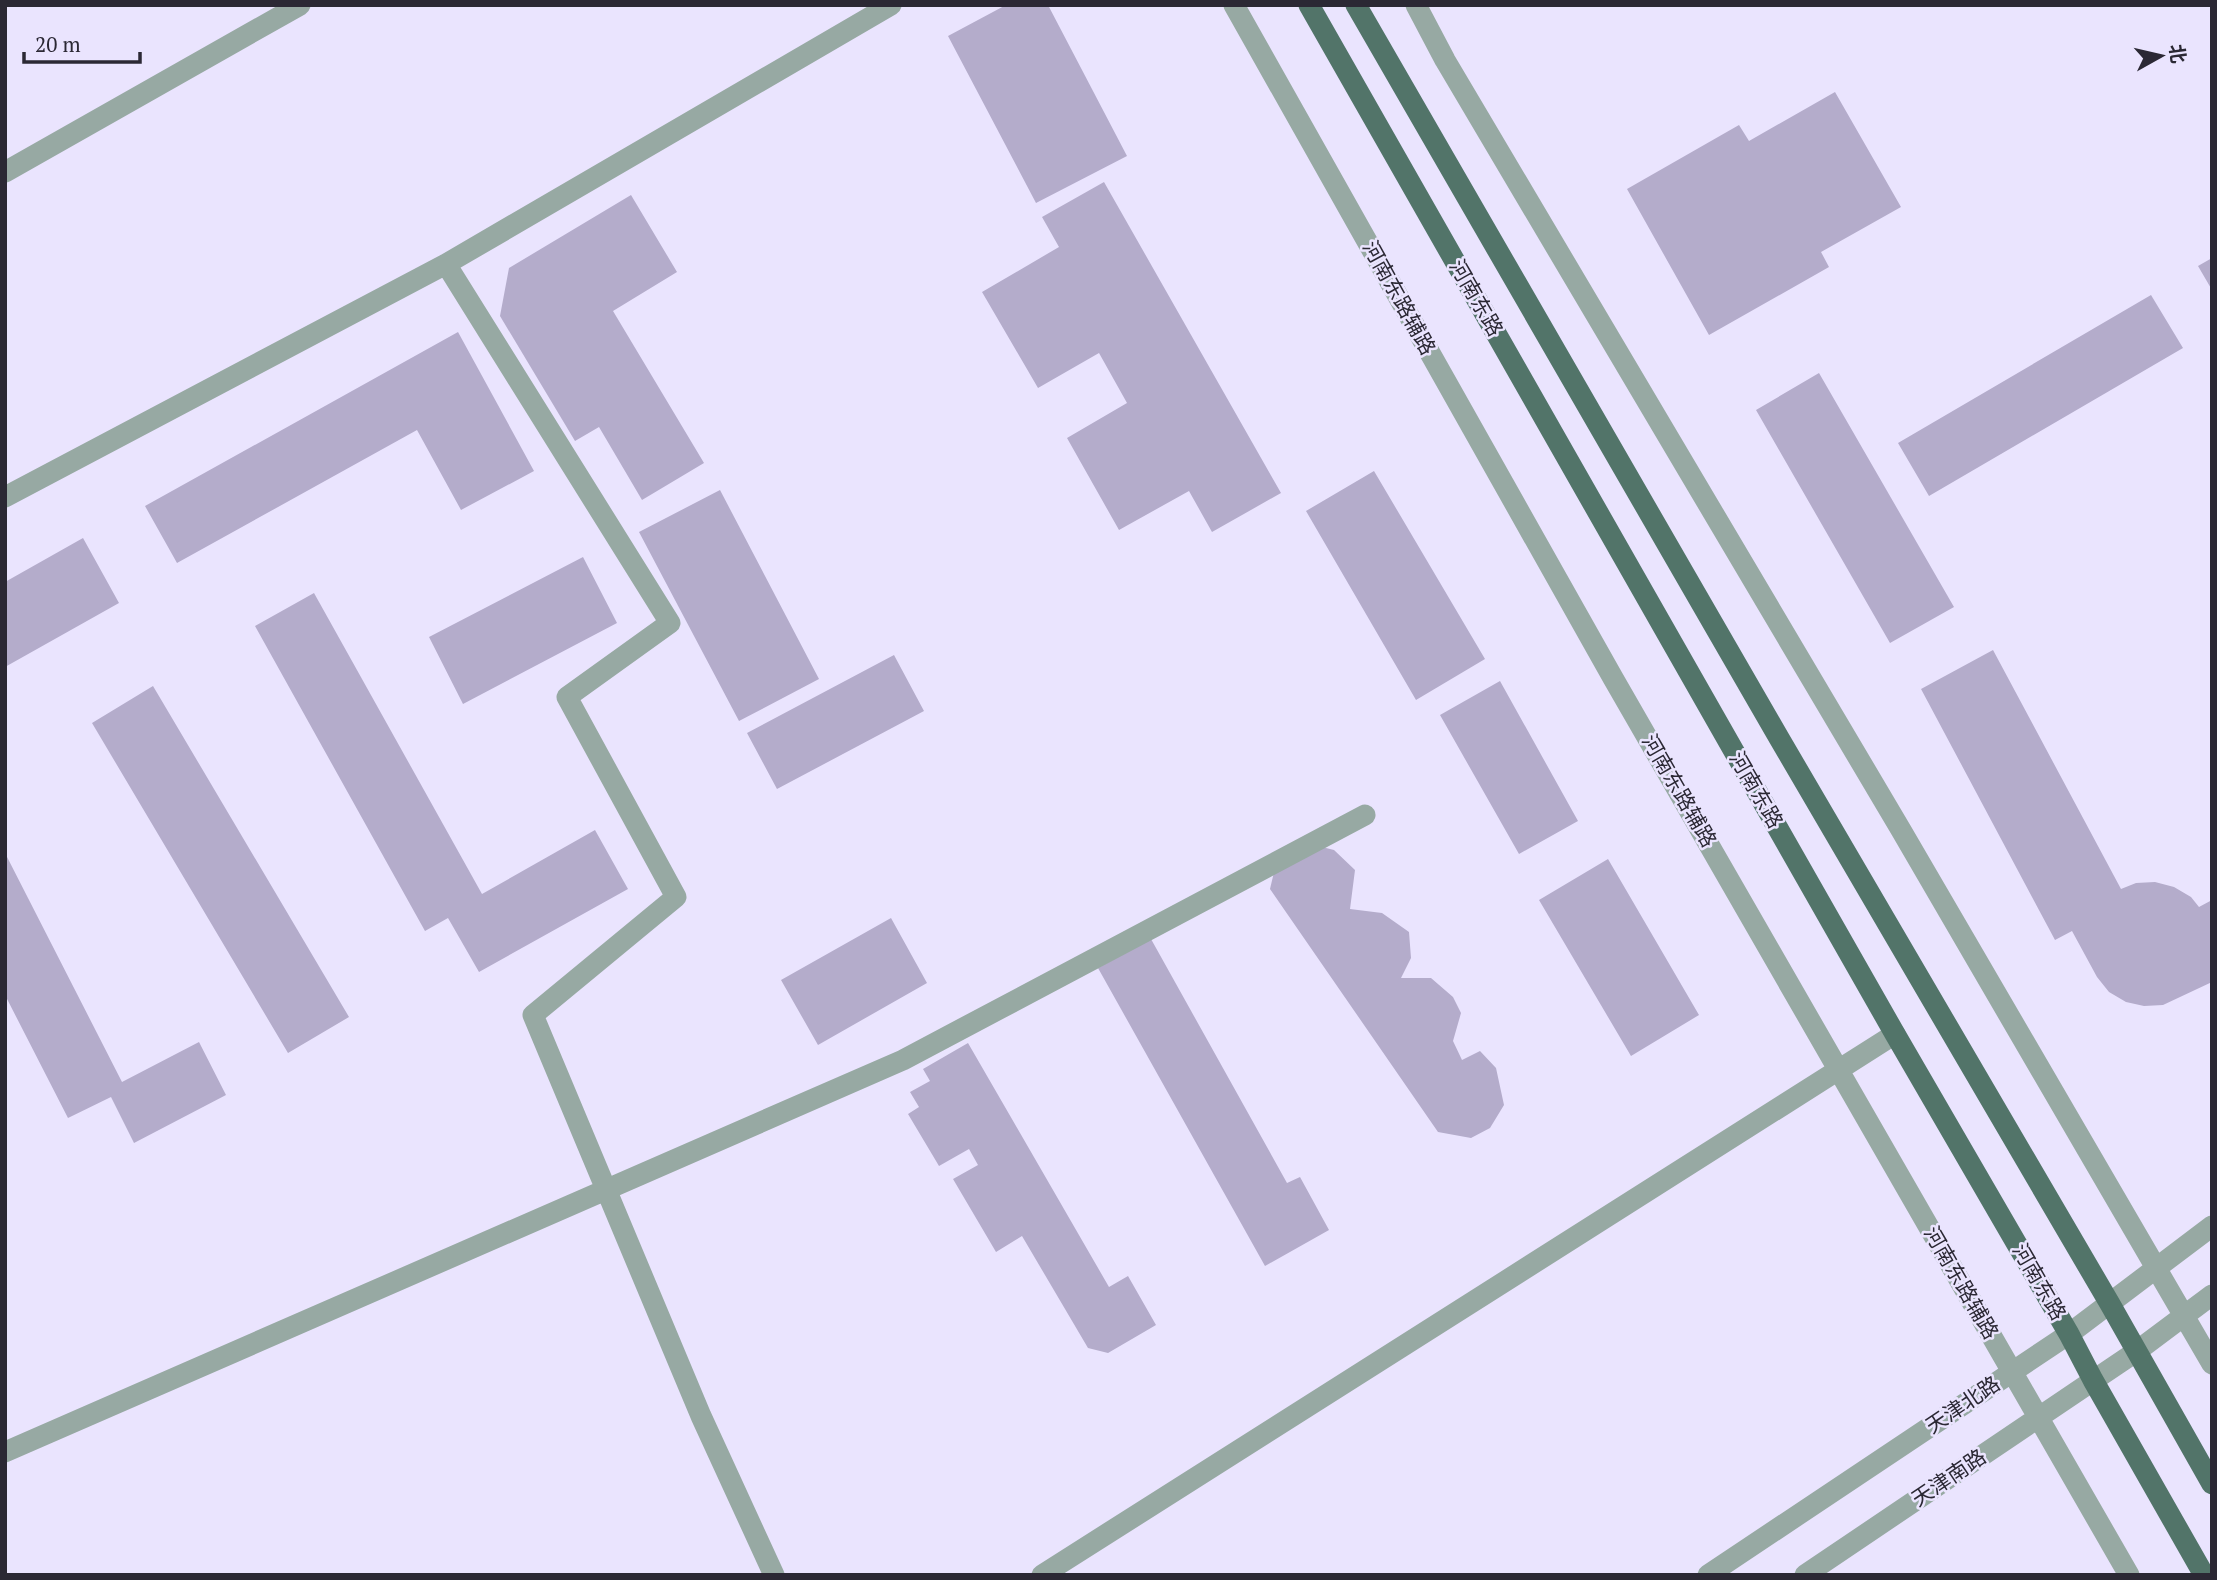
<svg xmlns="http://www.w3.org/2000/svg" width="2217" height="1580" font-family="'PT Serif','Noto Sans SC',serif">
<style>
.building{fill:#b4accb}
.lines{fill:none;stroke-linecap:round;stroke-linejoin:round}
.minor{stroke:#97a9a3;stroke-width:21}
.major{stroke:#527469;stroke-width:21}
.labels{text-anchor:middle;stroke-width:5;stroke-linejoin:round;paint-order:stroke}
.street-label{font-size:21px;fill:#2b2834;stroke:#eae4fe}
</style>
<rect width="100%" height="100%" fill="#eae4fe"/>
<path class="building" d="M 1006,5 L 1048,5 L 1127,156 L 1036,203 L 948,36 Z
M 1835,92 L 1901,207 L 1821,252 L 1829,267 L 1709,335 L 1627,189 L 1739,125 L 1749,141 Z
M 1104,182 L 1281,493 L 1212,532 L 1189,491 L 1119,530 L 1067,438 L 1127,403 L 1099,353 L 1038,388 L 982,292 L 1059,247 L 1042,217 Z
M 631,195 L 677,272 L 613,311 L 704,463 L 642,500 L 599,427 L 575,441 L 500,316 L 509,268 Z
M 2212,258 L 2212,290 L 2198,266 Z
M 2151,295 L 2183,348 L 1929,496 L 1898,443 Z
M 458,332 L 534,471 L 461,510 L 417,430 L 177,563 L 145,506 Z
M 1819,373 L 1954,607 L 1890,643 L 1756,410 Z
M 1374,471 L 1485,659 L 1416,700 L 1306,511 Z
M 720,490 L 819,679 L 739,721 L 639,532 Z
M 83,538 L 119,603 L 5,667 L 5,582 Z
M 583,557 L 617,623 L 463,704 L 429,637 Z
M 314,593 L 482,894 L 595,830 L 628,889 L 479,972 L 448,918 L 425,931 L 255,626 Z
M 1993,650 L 2121,889 L 2136,883 L 2155,882 L 2174,887 L 2191,897 L 2199,907 L 2212,900 L 2212,982 L 2163,1005 L 2144,1006 L 2126,1002 L 2109,992 L 2097,977 L 2072,931 L 2055,940 L 1921,689 Z
M 894,655 L 924,711 L 777,789 L 747,733 Z
M 1500,681 L 1578,821 L 1519,854 L 1440,715 Z
M 153,686 L 349,1017 L 288,1053 L 92,723 Z
M 1306,843 L 1334,850 L 1355,870 L 1350,909 L 1382,913 L 1409,932 L 1411,958 L 1401,978 L 1431,978 L 1453,997 L 1461,1013 L 1453,1041 L 1462,1060 L 1480,1051 L 1496,1068 L 1504,1105 L 1490,1128 L 1471,1138 L 1438,1132 L 1270,889 L 1275,868 Z
M 5,853 L 122,1082 L 199,1042 L 226,1095 L 134,1143 L 111,1097 L 68,1118 L 5,995 Z
M 1608,859 L 1699,1015 L 1631,1056 L 1539,900 Z
M 891,918 L 927,983 L 818,1045 L 781,980 Z
M 1151,939 L 1287,1183 L 1300,1177 L 1329,1230 L 1265,1266 L 1098,968 Z
M 968,1043 L 1109,1287 L 1128,1276 L 1156,1325 L 1108,1353 L 1088,1348 L 1022,1236 L 996,1252 L 953,1179 L 978,1165 L 969,1149 L 939,1166 L 908,1114 L 919,1107 L 910,1092 L 930,1081 L 923,1069 Z"/>
<g class="lines">
<path class="minor" d="M 1234,5 L 1613,678 L 2129,1575
M 1416,5 L 1445,60 L 1901,830 L 2212,1364
M 5,172 L 300,5
M 446,264 L 670,623 L 567,697 L 676,897 L 533,1015 L 701,1416 L 774,1575
M 5,497 L 446,264 L 891,5
M 5,1452 L 903,1060 L 1365,815
M 1042,1575 L 1895,1034
M 1708,1575 L 2069,1334 L 2212,1226
M 1805,1575 L 2137,1351 L 2212,1295"/>
<path class="major" d="M 1309,5 L 1895,1034 L 2069,1334 L 2093,1380 L 2204,1575
M 1356,5 L 1779,738 L 2110,1304 L 2212,1484"/>
</g>
<g class="labels">
<g class="street-label">
<text transform="translate(1399 298) rotate(61)" y="7">河南东路辅路</text>
<text transform="translate(1476 298) rotate(60)" y="7">河南东路</text>
<text transform="translate(1756 790) rotate(60)" y="7">河南东路</text>
<text transform="translate(1679 791) rotate(60)" y="7">河南东路辅路</text>
<text transform="translate(2039 1282) rotate(60)" y="7">河南东路</text>
<text transform="translate(1961 1283) rotate(60)" y="7">河南东路辅路</text>
<text transform="translate(1963 1405) rotate(-34)" y="7">天津北路</text>
<text transform="translate(1949 1478) rotate(-34)" y="7">天津南路</text>
</g>
</g>
<rect width="2217" height="1580" fill="none" stroke="#2b2834" stroke-width="14"/>
<g transform="translate(2161 56) rotate(82)" stroke="#eae4fe" stroke-width="5" paint-order="stroke">
<path d="M0-5L12 26L0 18L-12 26Z" fill="#2b2834"/>
<text y="-10" font-size="19" font-weight="bold" text-anchor="middle" fill="#2b2834">北</text>
</g>
<path d="M24 52v10h116v-10" fill="none" stroke="#2b2834" stroke-width="3.5"/>
<text x="35" y="52" font-size="21" fill="#2b2834" stroke="#eae4fe" stroke-width="5" paint-order="stroke">20 m</text>
</svg>
